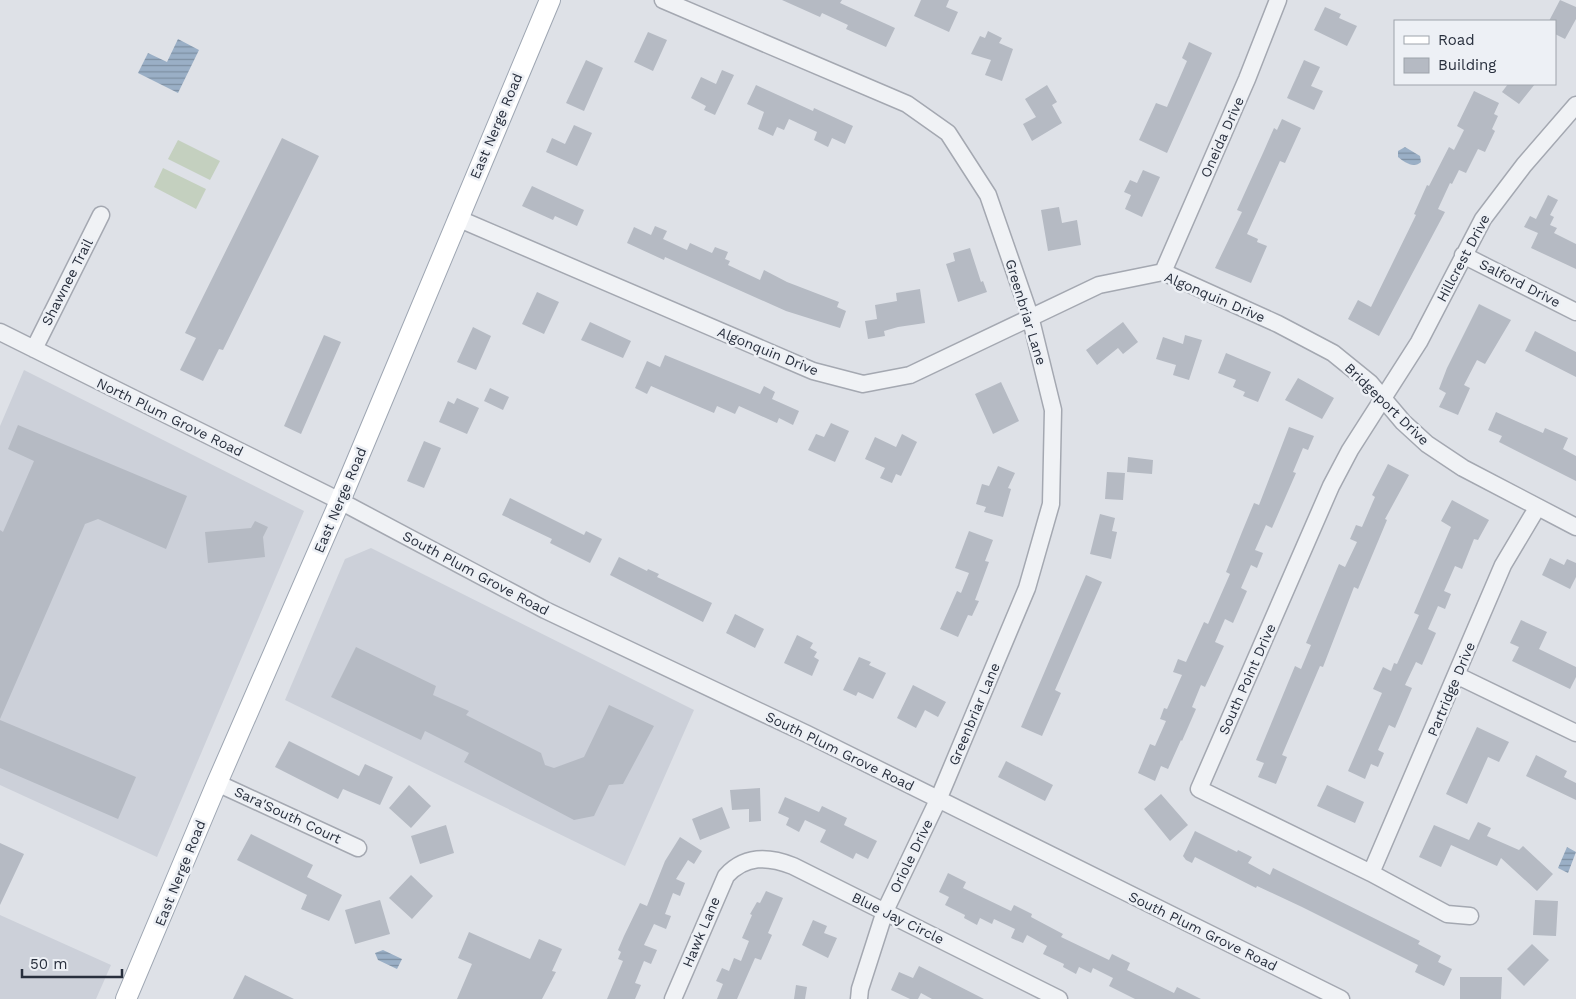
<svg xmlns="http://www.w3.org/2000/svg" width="1576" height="999" font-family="'Work Sans',sans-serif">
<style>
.built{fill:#ccd0d9}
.grass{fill:#c4d0bf}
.water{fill:url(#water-rules)}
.building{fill:#b5bac3}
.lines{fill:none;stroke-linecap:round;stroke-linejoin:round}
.minor-casing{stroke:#a4a8b1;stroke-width:19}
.major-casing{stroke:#9ea6b2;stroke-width:22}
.minor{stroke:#f0f2f5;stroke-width:16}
.major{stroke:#fff;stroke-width:20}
.labels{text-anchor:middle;stroke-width:5;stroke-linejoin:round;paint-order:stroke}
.street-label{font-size:14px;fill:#282f3d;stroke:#edf0f5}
</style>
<defs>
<pattern id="water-rules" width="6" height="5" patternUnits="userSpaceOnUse" patternTransform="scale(1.25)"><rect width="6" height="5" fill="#9aafc6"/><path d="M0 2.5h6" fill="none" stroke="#7e8fa2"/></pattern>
</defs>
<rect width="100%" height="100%" fill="#dee1e7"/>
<path class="built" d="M 24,370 L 304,511 L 157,857 L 0,785 L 0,426 Z
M 371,548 L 694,710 L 625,866 L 285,700 L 345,559 Z
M 0,915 L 111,965 L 96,999 L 0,999 Z"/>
<path class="grass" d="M 178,140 L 220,161 L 210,180 L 168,159 Z
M 163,168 L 206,189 L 196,209 L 154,187 Z"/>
<path class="water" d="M 178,39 L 199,50 L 178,93 L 138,73 L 148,53 L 167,62 Z
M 1405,147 L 1420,156 L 1421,162 C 1414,169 1404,162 1398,157 L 1398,151 Z
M 1567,847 L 1576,852 L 1568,873 L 1558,868 Z
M 383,950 L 402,959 L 397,969 L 378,960 L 375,953 Z"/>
<path class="building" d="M 782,0 L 842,0 L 840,3 L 895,28 L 886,47 L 846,29 L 848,25 L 822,13 L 820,17 Z
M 921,0 L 949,0 L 946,7 L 958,12 L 949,32 L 914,16 Z
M 1560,0 L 1576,7 L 1576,19 L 1565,39 L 1555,34 L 1555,21 L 1549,21 Z
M 1325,7 L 1341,14 L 1339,18 L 1357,26 L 1347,46 L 1314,30 Z
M 988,31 L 1002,38 L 999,43 L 1013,49 L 1002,81 L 985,75 L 991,60 L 971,54 L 980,36 L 985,38 Z
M 648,32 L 667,40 L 653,71 L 634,62 Z
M 1189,42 L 1212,53 L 1167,153 L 1139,140 L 1156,103 L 1167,107 L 1187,61 L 1182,58 Z
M 586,60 L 603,68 L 584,111 L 566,103 Z
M 1304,60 L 1320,67 L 1311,86 L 1323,91 L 1314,110 L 1287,98 Z
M 722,70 L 734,75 L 715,115 L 704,110 L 706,106 L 691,98 L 701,77 L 716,84 Z
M 1508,84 L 1535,84 L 1519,104 L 1502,92 Z
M 756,85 L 813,111 L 814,108 L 853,126 L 845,144 L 832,138 L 828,147 L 814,140 L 817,132 L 789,119 L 784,130 L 777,127 L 773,136 L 758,129 L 764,112 L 747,104 Z
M 1047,85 L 1057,102 L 1052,105 L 1062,123 L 1032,141 L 1023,124 L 1036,117 L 1025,99 Z
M 1474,91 L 1499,103 L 1494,114 L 1498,116 L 1492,129 L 1495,131 L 1485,152 L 1478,149 L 1466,173 L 1459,170 L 1452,184 L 1450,183 L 1438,209 L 1445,212 L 1379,336 L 1348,319 L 1358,300 L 1371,307 L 1416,215 L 1414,214 L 1427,185 L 1429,186 L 1449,147 L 1454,150 L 1464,130 L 1457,126 Z
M 1282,119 L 1301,128 L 1285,163 L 1280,161 L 1247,234 L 1258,239 L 1257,242 L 1267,246 L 1251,283 L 1215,268 L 1242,212 L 1237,210 L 1263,153 L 1274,128 L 1277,130 Z
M 574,125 L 592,133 L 577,166 L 546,152 L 552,138 L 565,144 Z
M 282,138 L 319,156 L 223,350 L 219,349 L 203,381 L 180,370 L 196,338 L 185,333 Z
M 1143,170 L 1160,177 L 1142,217 L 1125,209 L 1131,195 L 1124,192 L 1130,180 L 1137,183 Z
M 532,186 L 584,210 L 577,226 L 555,216 L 553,220 L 522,206 Z
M 1548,195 L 1558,200 L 1550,215 L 1554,217 L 1550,225 L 1557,228 L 1554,233 L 1576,244 L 1576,269 L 1531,248 L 1538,233 L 1524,227 L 1530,216 L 1536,219 Z
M 1059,207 L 1062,223 L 1077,220 L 1081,245 L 1048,251 L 1041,210 Z
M 655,226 L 667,231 L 663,239 L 687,250 L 690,243 L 712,253 L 715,247 L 728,252 L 725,259 L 730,261 L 728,265 L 760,280 L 764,270 L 787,282 L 839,302 L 837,307 L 846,311 L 840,328 L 786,311 L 665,257 L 664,260 L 627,243 L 634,227 L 651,235 Z
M 970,248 L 981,282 L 983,281 L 987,292 L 958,302 L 946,264 L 955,261 L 953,253 Z
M 920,289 L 925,323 L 898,327 L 884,331 L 885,336 L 868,339 L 865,321 L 877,319 L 875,305 L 897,301 L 896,293 Z
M 537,292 L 559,302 L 544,334 L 522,324 Z
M 1479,304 L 1511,320 L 1485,364 L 1477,360 L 1464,385 L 1470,388 L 1458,415 L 1439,407 L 1446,393 L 1439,389 L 1447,368 Z
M 590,322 L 631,341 L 623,358 L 581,340 Z
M 1123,322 L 1138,342 L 1123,354 L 1118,348 L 1097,365 L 1086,350 Z
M 473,327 L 491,336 L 476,370 L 457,362 Z
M 1535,331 L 1576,352 L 1576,377 L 1525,351 Z
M 324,335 L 341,342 L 301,434 L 284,426 Z
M 1185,335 L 1202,340 L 1189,380 L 1173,375 L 1176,365 L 1156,359 L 1163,337 L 1183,344 Z
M 1226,353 L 1271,372 L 1258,402 L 1243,396 L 1245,392 L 1233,387 L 1236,380 L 1218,373 Z
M 665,355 L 760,394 L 764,386 L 775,392 L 772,399 L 799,411 L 793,425 L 779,418 L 777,423 L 739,406 L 735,414 L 717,406 L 714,413 L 651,386 L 647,394 L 635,388 L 647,361 L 660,367 Z
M 1298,378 L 1334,398 L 1322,419 L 1285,400 Z
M 1001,382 L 1019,421 L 993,434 L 975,394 Z
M 490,388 L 509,397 L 503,410 L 484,401 Z
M 457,398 L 479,408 L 467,434 L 439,422 L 448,401 L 454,404 Z
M 1496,412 L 1543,433 L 1545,428 L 1568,438 L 1563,449 L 1576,456 L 1576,481 L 1499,442 L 1502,436 L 1488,430 Z
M 831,423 L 849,431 L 835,462 L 808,450 L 816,434 L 824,437 Z
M 18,425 L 187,496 L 166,549 L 98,519 L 85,524 L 0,719 L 0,530 L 3,532 L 34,461 L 8,449 Z
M 1289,427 L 1314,436 L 1308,450 L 1303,448 L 1293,472 L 1296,473 L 1272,528 L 1266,525 L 1255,550 L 1263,553 L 1257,568 L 1251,565 L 1241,588 L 1247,591 L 1233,623 L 1225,619 L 1215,642 L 1224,646 L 1205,687 L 1201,685 L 1192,707 L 1196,709 L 1182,741 L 1181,740 L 1168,769 L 1161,766 L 1155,781 L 1138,773 L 1150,744 L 1155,746 L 1166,721 L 1160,719 L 1164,708 L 1167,709 L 1182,675 L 1173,672 L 1178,659 L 1186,662 L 1204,622 L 1208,624 L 1230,574 L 1226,572 L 1242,532 L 1254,503 L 1259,505 Z
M 902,434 L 917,442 L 901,476 L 896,474 L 892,483 L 880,478 L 885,468 L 865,459 L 875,437 L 896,447 Z
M 424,441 L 441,448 L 424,488 L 407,481 Z
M 1128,457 L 1153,460 L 1152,474 L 1127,472 Z
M 1388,464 L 1409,475 L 1385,519 L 1387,520 L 1358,589 L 1354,587 L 1323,667 L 1320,666 L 1282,755 L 1287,757 L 1276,784 L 1258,777 L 1264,763 L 1256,760 L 1295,666 L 1301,669 L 1311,645 L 1306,643 L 1339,564 L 1345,567 L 1357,542 L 1350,539 L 1356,525 L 1362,527 L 1375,497 L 1372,495 Z
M 998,466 L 1015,473 L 1008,488 L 1011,489 L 1003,517 L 984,512 L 986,507 L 976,504 L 982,484 L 989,486 Z
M 1107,472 L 1125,473 L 1123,500 L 1105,499 Z
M 510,498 L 584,535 L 586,531 L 602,539 L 590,563 L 550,543 L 552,539 L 502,515 Z
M 1452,500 L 1489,520 L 1478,540 L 1474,539 L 1462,569 L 1455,566 L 1444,591 L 1451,594 L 1445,609 L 1438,606 L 1428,629 L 1436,633 L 1422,665 L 1416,662 L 1405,685 L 1412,688 L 1395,728 L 1389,725 L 1378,750 L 1384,753 L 1378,767 L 1371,764 L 1365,779 L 1348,771 L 1382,693 L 1373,689 L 1383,667 L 1391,671 L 1394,663 L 1397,664 L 1419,615 L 1414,613 L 1451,527 L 1441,521 Z
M 1100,514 L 1115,518 L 1112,531 L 1117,532 L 1111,559 L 1090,554 Z
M 255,521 L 268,527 L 263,537 L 265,557 L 208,563 L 205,532 L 251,528 Z
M 969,531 L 993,540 L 985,561 L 989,562 L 975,600 L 979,601 L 972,616 L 968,615 L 958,637 L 940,629 L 957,591 L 961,593 L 969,573 L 955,568 Z
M 619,557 L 647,571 L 648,569 L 659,574 L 657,577 L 712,603 L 703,622 L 610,575 Z
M 1550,558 L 1564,565 L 1567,559 L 1576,563 L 1576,577 L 1570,589 L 1542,575 Z
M 1086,575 L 1102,582 L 1055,690 L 1061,693 L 1042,736 L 1021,727 Z
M 735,614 L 764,629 L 755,648 L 726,633 Z
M 1521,620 L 1547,632 L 1539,649 L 1576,667 L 1576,677 L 1570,689 L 1512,661 L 1519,647 L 1510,643 Z
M 797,635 L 813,643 L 810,648 L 817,652 L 814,657 L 819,660 L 812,676 L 784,663 Z
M 356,647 L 436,686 L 433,695 L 469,711 L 466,715 L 541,753 L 545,765 L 554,768 L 584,757 L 609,705 L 654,726 L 623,784 L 609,785 L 594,816 L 574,820 L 464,762 L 469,753 L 425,731 L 421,740 L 331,697 Z
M 859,657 L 871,662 L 869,665 L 886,673 L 873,699 L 858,692 L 856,696 L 843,690 Z
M 913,685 L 946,702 L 938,717 L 925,710 L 916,728 L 897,718 Z
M 0,720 L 136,777 L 118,819 L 0,768 Z
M 1477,727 L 1509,742 L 1499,762 L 1488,757 L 1467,804 L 1446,794 Z
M 289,741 L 359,776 L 365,764 L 393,777 L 380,805 L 343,789 L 338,799 L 275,767 Z
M 1536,755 L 1567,771 L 1564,777 L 1576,783 L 1576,800 L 1526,776 Z
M 1006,761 L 1053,785 L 1045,801 L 998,777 Z
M 409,785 L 431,806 L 411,828 L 389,808 Z
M 1327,785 L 1364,802 L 1355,823 L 1317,806 Z
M 760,788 L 761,821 L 749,822 L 749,809 L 732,810 L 730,790 Z
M 1161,794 L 1188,825 L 1170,841 L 1144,809 Z
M 785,797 L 819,812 L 822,806 L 847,818 L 844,825 L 877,841 L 868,859 L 856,853 L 853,859 L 820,842 L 826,830 L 805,820 L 799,832 L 786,825 L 789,818 L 778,813 Z
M 722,807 L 730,828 L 700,840 L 692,819 Z
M 1478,822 L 1491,828 L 1487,836 L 1519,850 L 1523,846 L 1553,874 L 1537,891 L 1501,858 L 1497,866 L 1451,845 L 1441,867 L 1419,857 L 1434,825 L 1469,840 Z
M 446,825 L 454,853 L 420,864 L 411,836 Z
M 1195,831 L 1237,852 L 1238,850 L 1252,857 L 1248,863 L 1270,875 L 1273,868 L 1420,941 L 1418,944 L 1441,956 L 1438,962 L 1452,969 L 1444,986 L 1415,972 L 1418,965 L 1302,907 L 1257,886 L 1256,888 L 1195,857 L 1192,863 L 1186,860 L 1183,856 Z
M 251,834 L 313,865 L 307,877 L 342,895 L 329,921 L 301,909 L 307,895 L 237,860 Z
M 680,837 L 702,851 L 694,864 L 688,860 L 676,879 L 685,883 L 680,896 L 673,893 L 665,914 L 671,916 L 666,929 L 654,924 L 644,945 L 657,950 L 651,964 L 644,961 L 635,983 L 641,985 L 635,999 L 607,999 L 623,961 L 618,959 L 621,952 L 618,950 L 624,936 L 640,903 L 647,906 L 665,861 Z
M 0,843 L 24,854 L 0,905 Z
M 948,873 L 966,882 L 963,888 L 1011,911 L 1014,905 L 1032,914 L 1031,917 L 1063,934 L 1061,937 L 1109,960 L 1112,954 L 1130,963 L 1127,970 L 1174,993 L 1177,987 L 1201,999 L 1135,999 L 1109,986 L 1113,978 L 1093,968 L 1091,973 L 1079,967 L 1076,974 L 1063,967 L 1064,964 L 1043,954 L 1047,946 L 1027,935 L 1023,943 L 1011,938 L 1015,929 L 994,919 L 992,924 L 980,918 L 977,925 L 964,918 L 965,915 L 945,905 L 949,897 L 939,892 Z
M 411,875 L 433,896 L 412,919 L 389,898 Z
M 766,891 L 783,898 L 768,933 L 772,935 L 761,960 L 755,958 L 737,999 L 717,999 L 723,984 L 716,981 L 722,968 L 729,971 L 734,958 L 741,961 L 749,941 L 742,938 L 752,915 L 750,914 L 757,902 L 760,903 Z
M 380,900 L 390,934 L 355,944 L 345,910 Z
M 1535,900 L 1558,901 L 1556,936 L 1533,935 Z
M 813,920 L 827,926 L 824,933 L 837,938 L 828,958 L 802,945 Z
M 469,932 L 530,959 L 539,939 L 562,949 L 552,971 L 556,972 L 542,999 L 457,999 L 472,964 L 458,958 Z
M 1532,944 L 1549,960 L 1524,986 L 1507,969 Z
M 919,966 L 931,972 L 984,999 L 932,999 L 921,993 L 918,999 L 910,999 L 891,990 L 899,972 L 913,978 Z
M 245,975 L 294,999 L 233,999 Z
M 1460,977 L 1502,977 L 1501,999 L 1460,999 Z
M 796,985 L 807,987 L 805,999 L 794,999 Z"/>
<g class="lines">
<defs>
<path id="minor" d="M 663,0 L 907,104 L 948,133 L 988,195 L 1030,316 L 1053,410 L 1051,504 L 1027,588 L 938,800 L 885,911 L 860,989 L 859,999
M 457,218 L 813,371 L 863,384 L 910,375 L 1099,285 L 1163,272 L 1278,324 L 1333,353 L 1370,383 L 1403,422 L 1427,444 L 1463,468 L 1576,527
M 1463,255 L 1576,312
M 1163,272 L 1247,79 L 1278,0
M 0,332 L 340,501 L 545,610 L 807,734 L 1341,999
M 34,349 L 101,215
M 1456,675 L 1576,733
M 217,783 L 358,848
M 1371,873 L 1503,565 L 1537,508
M 1470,916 L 1447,914 L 1371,873 L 1199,789 L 1331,486 L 1350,450 L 1419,342 L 1483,219 L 1524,165 L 1576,105
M 673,999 L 726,876 C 745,855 768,856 793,866 L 1059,999"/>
<path id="major" d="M 126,999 L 217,783 L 340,501 L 550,0"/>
</defs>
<use href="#minor" class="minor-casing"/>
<use href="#major" class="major-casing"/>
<use href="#minor" class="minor"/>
<use href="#major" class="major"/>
</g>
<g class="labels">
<g class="street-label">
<text transform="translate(496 126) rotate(-67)" y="5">East Nerge Road</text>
<text transform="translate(1222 137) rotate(-66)" y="5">Oneida Drive</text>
<text transform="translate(1463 258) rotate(-62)" y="5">Hillcrest Drive</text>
<text transform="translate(67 282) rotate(-63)" y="5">Shawnee Trail</text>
<text transform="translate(1520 283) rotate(27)" y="5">Salford Drive</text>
<text transform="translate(1215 297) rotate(23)" y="5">Algonquin Drive</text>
<text transform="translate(1026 312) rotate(73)" y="5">Greenbriar Lane</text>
<text transform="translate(768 351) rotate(22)" y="5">Algonquin Drive</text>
<text transform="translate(1387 404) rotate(44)" y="5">Bridgeport Drive</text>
<text transform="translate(170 417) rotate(26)" y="5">North Plum Grove Road</text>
<text transform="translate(340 500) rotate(-67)" y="5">East Nerge Road</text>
<text transform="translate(476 573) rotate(28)" y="5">South Plum Grove Road</text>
<text transform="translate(1247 679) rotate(-66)" y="5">South Point Drive</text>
<text transform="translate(1451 689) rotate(-67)" y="5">Partridge Drive</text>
<text transform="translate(974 714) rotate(-67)" y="5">Greenbriar Lane</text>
<text transform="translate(840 751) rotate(26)" y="5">South Plum Grove Road</text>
<text transform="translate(288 815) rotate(25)" y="5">Sara'South Court</text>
<text transform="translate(911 856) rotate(-64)" y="5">Oriole Drive</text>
<text transform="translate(180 873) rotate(-68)" y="5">East Nerge Road</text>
<text transform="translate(898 918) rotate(26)" y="5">Blue Jay Circle</text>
<text transform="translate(1203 931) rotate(26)" y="5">South Plum Grove Road</text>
<text transform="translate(701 932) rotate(-67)" y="5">Hawk Lane</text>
</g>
</g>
<rect x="1394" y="20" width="162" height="65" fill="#edf0f5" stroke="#9ea3ab"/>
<rect x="1404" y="36" width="25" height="8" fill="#ffffff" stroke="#9ea3ab"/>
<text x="1438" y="45" font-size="15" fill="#282f3d">Road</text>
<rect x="1404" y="58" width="25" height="15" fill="#b5bac3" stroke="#9ea3ab"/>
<text x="1438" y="70" font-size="15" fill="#282f3d">Building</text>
<path d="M22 969v8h100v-8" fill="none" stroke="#282f3d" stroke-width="2.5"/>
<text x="30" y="969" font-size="15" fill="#282f3d" stroke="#edf0f5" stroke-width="4" paint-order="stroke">50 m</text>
</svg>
